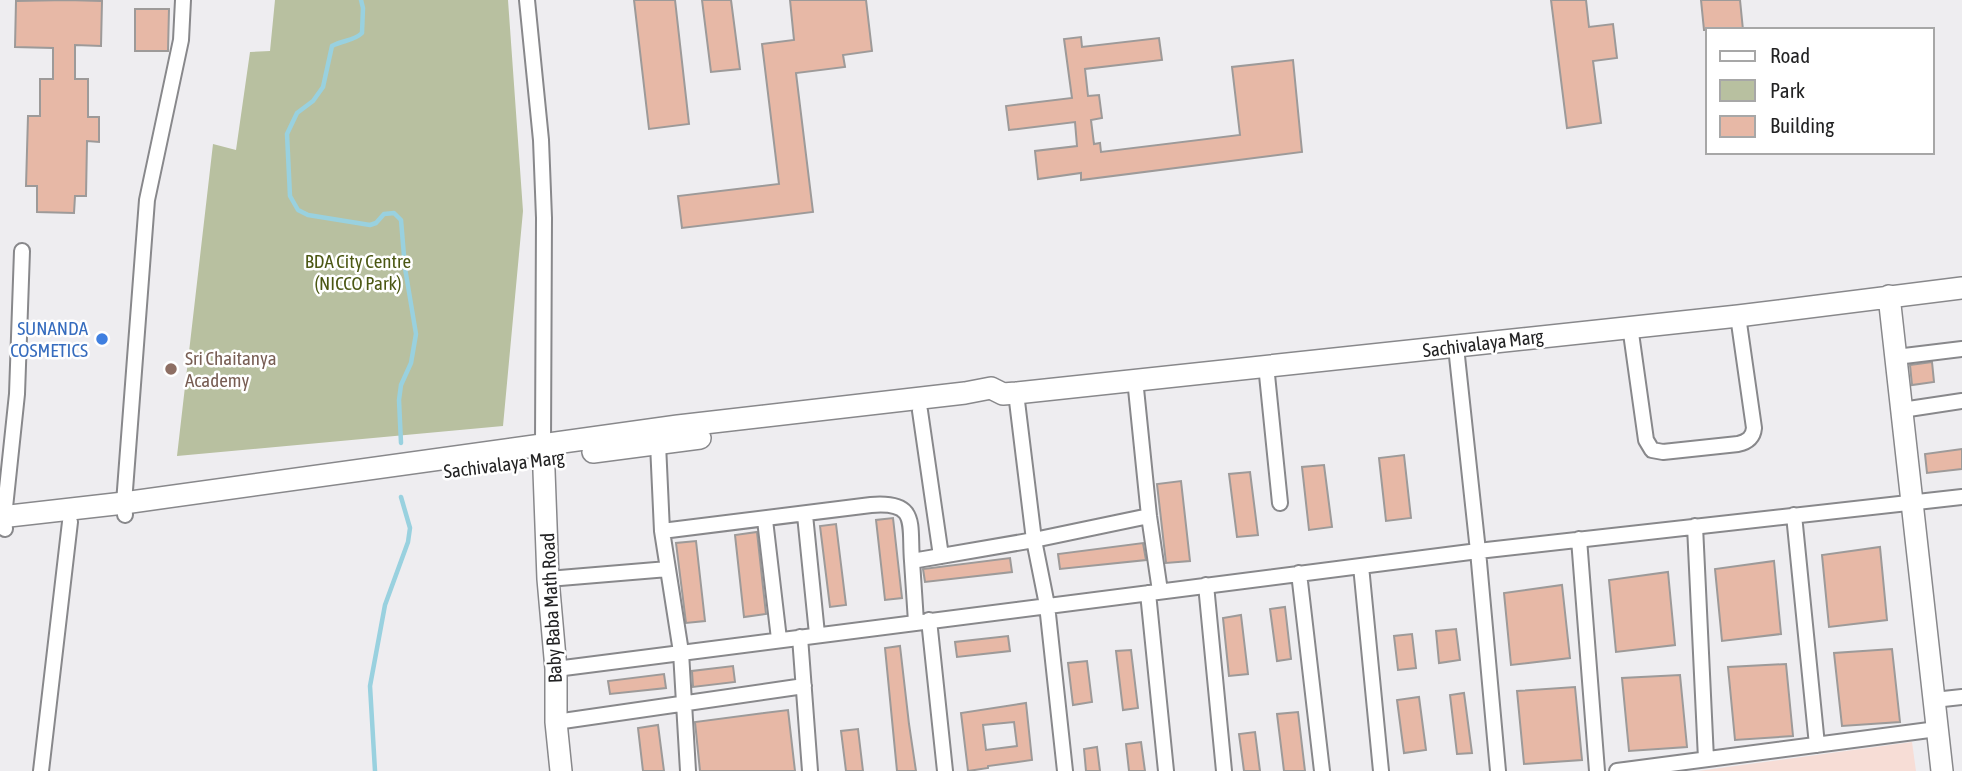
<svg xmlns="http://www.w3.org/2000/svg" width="1962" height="771" font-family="'Asap Condensed',sans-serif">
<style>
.education{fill:#f7ddd6}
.green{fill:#b8c0a0}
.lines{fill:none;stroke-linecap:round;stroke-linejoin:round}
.stream{stroke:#99d1df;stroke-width:4.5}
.building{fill:#e7b8a6;stroke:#9d9a99;stroke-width:2;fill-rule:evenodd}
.street-casing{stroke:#88888b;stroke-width:18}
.secondary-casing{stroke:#88888b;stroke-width:24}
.street{stroke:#fff;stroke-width:14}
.secondary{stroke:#fff;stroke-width:21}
.shop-dot{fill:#3f7fe0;stroke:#fff;stroke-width:2.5}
.education-dot{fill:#8d6e63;stroke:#fff;stroke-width:2.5}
.labels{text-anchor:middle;stroke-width:5;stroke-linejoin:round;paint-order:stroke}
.park-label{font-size:19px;fill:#4b5713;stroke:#fff}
.shop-label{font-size:19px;fill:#366cbe;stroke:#fff;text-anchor:end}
.street-label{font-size:19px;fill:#222223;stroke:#fff}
.education-label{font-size:19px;fill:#785e54;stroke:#fff;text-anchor:start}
</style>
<rect width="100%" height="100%" fill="#eeedf0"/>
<path class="education" d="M 1912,742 L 1916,771 L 1698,771 Z"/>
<path class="green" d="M 275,0 L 508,0 L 523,211 L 503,426 L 177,456 L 213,144 L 236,150 L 250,52 L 270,51 Z"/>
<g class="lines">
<path class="stream" d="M 361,0 L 363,8 L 362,33 C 354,41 343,40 332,46 L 323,87 L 313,101 L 297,113 L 287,134 L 290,196 L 298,210 L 308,215 L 370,225 L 376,223 L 384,214 L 394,213 L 401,220 L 405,268 L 416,334 L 411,363 L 401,385 L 399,400 L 401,443
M 375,771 L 370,686 L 385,605 L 408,542 L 410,528 L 401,497"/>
</g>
<path class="building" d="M 67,0 L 102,1 L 101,46 L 75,45 L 75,79 L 88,79 L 88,117 L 99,117 L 99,142 L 87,141 L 86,196 L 75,196 L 74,213 L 37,212 L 37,186 L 26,186 L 28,116 L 40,116 L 40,79 L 53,79 L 53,48 L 15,47 L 16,1 Z
M 634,0 L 675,0 L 689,124 L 649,129 Z
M 702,0 L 731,0 L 740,69 L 711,72 Z
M 790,0 L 866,0 L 872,51 L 843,55 L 845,67 L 796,73 L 813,212 L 682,228 L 678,196 L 779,184 L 762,44 L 794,40 Z
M 1551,0 L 1586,0 L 1589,27 L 1613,24 L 1617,58 L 1593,61 L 1601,123 L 1567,128 Z
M 1701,0 L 1740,0 L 1743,30 L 1704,30 Z
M 135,9 L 169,9 L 168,51 L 135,51 Z
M 1081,37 L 1082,47 L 1159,38 L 1162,60 L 1085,69 L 1088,96 L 1099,95 L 1102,118 L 1091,120 L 1094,144 L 1100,143 L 1101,152 L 1240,135 L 1232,67 L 1293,60 L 1302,152 L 1081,180 L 1081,173 L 1038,179 L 1035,151 L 1077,146 L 1075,122 L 1009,130 L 1006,106 L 1072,98 L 1064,39 Z
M 1932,362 L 1934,382 L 1912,385 L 1910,365 Z
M 1962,449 L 1962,469 L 1927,473 L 1925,454 Z
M 1404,455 L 1411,518 L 1386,521 L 1379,458 Z
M 1324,465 L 1332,527 L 1309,530 L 1302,467 Z
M 1250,472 L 1258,535 L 1237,537 L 1229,474 Z
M 1181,481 L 1190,561 L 1166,563 L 1157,484 Z
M 893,518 L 902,598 L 885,600 L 876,520 Z
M 836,524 L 846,605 L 830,607 L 820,526 Z
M 757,532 L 766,614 L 744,617 L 735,535 Z
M 696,541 L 705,621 L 686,623 L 676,543 Z
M 1143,543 L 1146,560 L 1060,569 L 1058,554 Z
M 1880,547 L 1887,620 L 1829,627 L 1822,555 Z
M 1010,558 L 1012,572 L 925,582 L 923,569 Z
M 1774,561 L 1781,634 L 1722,641 L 1715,569 Z
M 1668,572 L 1675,645 L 1616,652 L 1609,580 Z
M 1562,585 L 1570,658 L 1511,665 L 1504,593 Z
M 1285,607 L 1291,659 L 1277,661 L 1270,609 Z
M 1241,615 L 1248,674 L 1229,676 L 1223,618 Z
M 1456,629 L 1460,660 L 1439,663 L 1436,631 Z
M 1412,634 L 1416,668 L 1398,670 L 1394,636 Z
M 1008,636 L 1010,651 L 957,657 L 955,642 Z
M 900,646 L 909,724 L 916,771 L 897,771 L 885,648 Z
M 1892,649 L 1900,722 L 1842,726 L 1834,653 Z
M 1131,650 L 1138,708 L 1123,710 L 1116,651 Z
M 1087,661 L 1092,702 L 1073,705 L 1068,663 Z
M 1786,664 L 1793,736 L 1735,740 L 1728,667 Z
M 733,666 L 735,682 L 693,687 L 692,671 Z
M 664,674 L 666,688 L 610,694 L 608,681 Z
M 1680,675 L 1687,747 L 1629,751 L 1622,678 Z
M 1575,687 L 1582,760 L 1524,764 L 1517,691 Z
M 1464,693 L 1472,753 L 1457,754 L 1450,695 Z
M 1419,697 L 1426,750 L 1404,753 L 1397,700 Z
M 1026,703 L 1032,760 L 988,766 L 988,768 L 968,771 L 961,713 ZM 1014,722 L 1017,746 L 986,750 L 983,725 Z
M 788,710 L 795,771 L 700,771 L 695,722 Z
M 1298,712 L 1305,771 L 1284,771 L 1277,714 Z
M 658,725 L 664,771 L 643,771 L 638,728 Z
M 858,729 L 863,771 L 846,771 L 841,731 Z
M 1255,732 L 1260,771 L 1244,771 L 1239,734 Z
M 1141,742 L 1145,771 L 1129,771 L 1126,744 Z
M 1097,747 L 1100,771 L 1086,771 L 1084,749 Z"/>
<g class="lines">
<defs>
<path id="street" d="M 527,0 L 541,140 L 544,218 L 543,444
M 1630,326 L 1646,440 L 1652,450 L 1663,452 L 1738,444 C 1747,442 1753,438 1754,428 L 1738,316
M 1456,347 L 1478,551 L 1498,771
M 1896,357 L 1962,349
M 1266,365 L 1280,503
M 1135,379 L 1149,516 L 1160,591
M 1016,393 L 1034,540 L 1047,605 L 1065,771
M 1902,410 L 1962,401
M 920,411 L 941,556
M 125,515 L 124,503 L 147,200 L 181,40 L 183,0
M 805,515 L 817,634
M 1794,515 L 1817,745
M 765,520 L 779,639
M 1695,526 L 1706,759
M 5,529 L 4,517 L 17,394 L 22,251
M 662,531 L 871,505 C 919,501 909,524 912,561 L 1034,540 L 1149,516
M 1579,539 L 1597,771
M 912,561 L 916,622
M 1361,566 L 1381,771
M 668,569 L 681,652 L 688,771
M 1299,573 L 1322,771
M 548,579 L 668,569 L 662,531 L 658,444
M 1206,585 L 1224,771
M 1148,593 L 1166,771
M 929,620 L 945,771
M 800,637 L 810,771
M 556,669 L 1478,551 L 1962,497
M 1934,700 L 1962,697
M 556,722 L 804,686
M 41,771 L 70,522
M 1617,771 L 1937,729"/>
<path id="secondary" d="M 1889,296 L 1942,771
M 543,444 L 548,579 L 556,669 L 556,722 L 561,771
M 593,452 L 700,438
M 0,517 L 124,503 L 678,426 L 965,393 L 991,388 L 1003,394 L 1016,393 L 1738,316 L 1962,288"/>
</defs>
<use href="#street" class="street-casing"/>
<use href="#secondary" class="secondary-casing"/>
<use href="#street" class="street"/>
<use href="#secondary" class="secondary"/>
</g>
<circle class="shop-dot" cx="102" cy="339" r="7"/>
<circle class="education-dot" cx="171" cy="369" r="7"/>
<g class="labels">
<g class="park-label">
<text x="358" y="268">BDA City Centre<tspan x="358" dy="22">(NICCO Park)</tspan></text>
</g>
<g class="shop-label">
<text x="88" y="335">SUNANDA<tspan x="88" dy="22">COSMETICS</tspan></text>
</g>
<g class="street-label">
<text transform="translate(1483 343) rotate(-7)" y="7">Sachivalaya Marg</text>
<text transform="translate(504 464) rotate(-7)" y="7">Sachivalaya Marg</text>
<text transform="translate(551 608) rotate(-93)" y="7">Baby Baba Math Road</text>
</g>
<g class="education-label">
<text x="185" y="365">Sri Chaitanya<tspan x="185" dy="22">Academy</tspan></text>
</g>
</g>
<rect x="1706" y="28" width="228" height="126" fill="#ffffff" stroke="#a7a7a7" stroke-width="2"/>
<rect x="1720" y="51" width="35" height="10" fill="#ffffff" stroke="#a7a7a7" stroke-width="2"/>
<text x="1770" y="63" font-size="21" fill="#222223">Road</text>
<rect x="1720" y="80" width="35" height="21" fill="#b8c0a0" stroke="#a7a7a7" stroke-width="2"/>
<text x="1770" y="98" font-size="21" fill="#222223">Park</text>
<rect x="1720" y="116" width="35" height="21" fill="#e7b8a6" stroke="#a7a7a7" stroke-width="2"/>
<text x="1770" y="133" font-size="21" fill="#222223">Building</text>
</svg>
